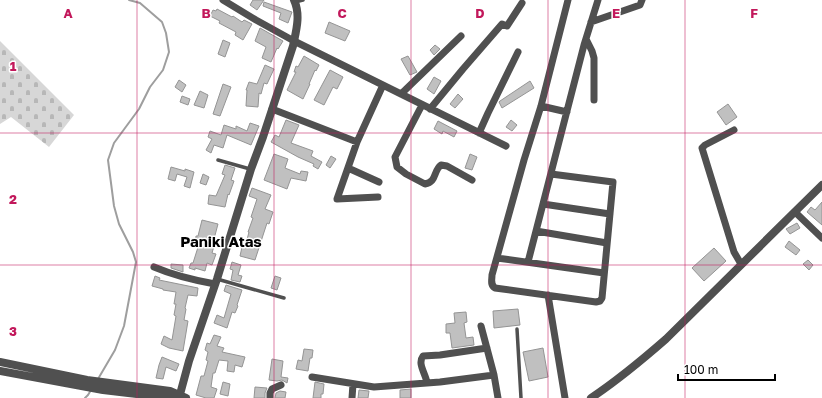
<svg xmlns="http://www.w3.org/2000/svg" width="822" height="398" font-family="'Golos Text',sans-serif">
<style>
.cemetery{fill:url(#cemetery-stones)}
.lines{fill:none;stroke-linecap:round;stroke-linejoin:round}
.stream{stroke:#9e9e9e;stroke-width:2}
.building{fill:#c0c0c0;stroke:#949494}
.service{stroke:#505050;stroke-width:3.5}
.minor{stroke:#505050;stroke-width:7}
.tertiary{stroke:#505050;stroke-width:8}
.grid{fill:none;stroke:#c2185b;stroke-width:1;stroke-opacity:0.55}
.labels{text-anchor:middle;stroke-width:3;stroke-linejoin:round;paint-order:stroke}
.quarter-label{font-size:15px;font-weight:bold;fill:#000;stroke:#fff}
.grid-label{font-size:13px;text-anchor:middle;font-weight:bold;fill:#c2185b;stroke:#fff;stroke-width:3;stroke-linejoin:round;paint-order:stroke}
</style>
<defs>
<pattern id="cemetery-stones" width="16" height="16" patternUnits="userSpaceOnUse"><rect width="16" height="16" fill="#d7d7d7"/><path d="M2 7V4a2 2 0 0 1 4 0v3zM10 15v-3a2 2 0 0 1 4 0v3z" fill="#b7b7b7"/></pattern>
</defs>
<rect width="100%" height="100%" fill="#fff"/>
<path class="cemetery" d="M 0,41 L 74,115 L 49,147 L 11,117 L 0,124 Z"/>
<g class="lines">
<path class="stream" d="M 98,379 L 115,350 L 124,326 L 136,262 L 133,252 L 119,224 L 114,206 L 108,160 L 114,143 L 139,109 L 150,87 L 163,70 L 169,52 L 166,33 L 162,22 L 140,3 L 129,0
M 85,398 L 88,395 L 91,390"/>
</g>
<path class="building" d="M 253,0 L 264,0 L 257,10 L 250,5 Z
M 264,2 L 292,12 L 288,23 L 279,19 L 281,13 L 263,6 Z
M 217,9 L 232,17 L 233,16 L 242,22 L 244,20 L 252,24 L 243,40 L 235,35 L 236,32 L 219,23 L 220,21 L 210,16 L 213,10 L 216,11 Z
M 329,22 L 350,31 L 345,41 L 325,33 Z
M 260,28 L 283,41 L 278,49 L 277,48 L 271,62 L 262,58 L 266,47 L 255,41 Z
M 223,40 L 230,43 L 225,57 L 218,54 Z
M 435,45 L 440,49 L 434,55 L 430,50 Z
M 304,56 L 319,65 L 316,71 L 315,70 L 309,84 L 310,84 L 303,99 L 287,90 L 296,72 L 294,72 L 296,66 L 298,67 Z
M 408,56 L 417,72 L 410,75 L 401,59 Z
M 265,65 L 274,69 L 267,84 L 264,83 L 261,94 L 259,93 L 258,107 L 246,106 L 247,90 L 246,90 L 249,82 L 257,84 Z
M 330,70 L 343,77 L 337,89 L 333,87 L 324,105 L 314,100 Z
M 434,77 L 441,81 L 434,94 L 427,89 Z
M 179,80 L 186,85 L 182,92 L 175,87 Z
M 530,81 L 534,88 L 502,108 L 499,102 L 500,101 Z
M 223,84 L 231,87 L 220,116 L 213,114 Z
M 200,91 L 208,95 L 204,108 L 194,105 Z
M 458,94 L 463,99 L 455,108 L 450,104 Z
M 182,96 L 190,99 L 188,105 L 180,102 Z
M 728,104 L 737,117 L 726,125 L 717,112 Z
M 286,120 L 299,125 L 291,143 L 313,151 L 311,156 L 322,162 L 318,169 L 313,166 L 314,164 L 298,157 L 271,142 L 275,135 L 279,137 Z
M 511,120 L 517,125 L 512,131 L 506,127 Z
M 438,121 L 457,131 L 454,137 L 443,131 L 442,134 L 434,129 Z
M 250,123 L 259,126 L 251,145 L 227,135 L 223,148 L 214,145 L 211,153 L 206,150 L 212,139 L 208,137 L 210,131 L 221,135 L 224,125 L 236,129 L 236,126 L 247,131 Z
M 274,154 L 288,159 L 285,168 L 300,174 L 301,171 L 308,172 L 306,181 L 291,178 L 287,189 L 264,180 Z
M 470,154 L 477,157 L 472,170 L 465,168 Z
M 331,156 L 336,159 L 330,168 L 326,165 Z
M 225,165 L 235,168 L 231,180 L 234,181 L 229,195 L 228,194 L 225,207 L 208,204 L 209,195 L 216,196 L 225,175 L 222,174 Z
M 171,167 L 185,171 L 185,169 L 194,172 L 190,188 L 184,186 L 187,177 L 177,174 L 175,181 L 168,179 Z
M 203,174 L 209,177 L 206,185 L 200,183 Z
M 252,188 L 271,195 L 265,209 L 273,212 L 269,224 L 267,223 L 255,260 L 240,256 L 242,247 L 245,247 L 249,232 L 248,232 L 253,218 L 251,217 L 257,199 L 249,196 Z
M 822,202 L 822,225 L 807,212 L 811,207 L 815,210 Z
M 202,220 L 218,224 L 214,239 L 216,239 L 212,253 L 216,254 L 212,265 L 207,263 L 205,271 L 195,268 L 195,270 L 189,268 L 191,263 L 193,263 L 199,244 L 195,243 L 196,236 L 198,236 Z
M 797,223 L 800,228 L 790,234 L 786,229 Z
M 789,241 L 800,250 L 796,255 L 785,247 Z
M 714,248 L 726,261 L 704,281 L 692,268 Z
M 808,260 L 813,265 L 809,270 L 803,264 Z
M 232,262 L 241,265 L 238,275 L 242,276 L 240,282 L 231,280 L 233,270 L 230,269 Z
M 171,264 L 183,265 L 183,272 L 171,268 Z
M 155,276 L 160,278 L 159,280 L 198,288 L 197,296 L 188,295 L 185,308 L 186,309 L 184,320 L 188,321 L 183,351 L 169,348 L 161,344 L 164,336 L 172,340 L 176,316 L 174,315 L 176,304 L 174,304 L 176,292 L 163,290 L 163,289 L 152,286 Z
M 275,276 L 281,278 L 277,290 L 271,288 Z
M 226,285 L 242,290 L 237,305 L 238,306 L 235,313 L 232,312 L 227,328 L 214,323 L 217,315 L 224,318 L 231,294 L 224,291 Z
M 518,309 L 520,325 L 494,328 L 493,311 Z
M 466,312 L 467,322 L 464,323 L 466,338 L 473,337 L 474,345 L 452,348 L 450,333 L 446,333 L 446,324 L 455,323 L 454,313 Z
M 214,335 L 221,337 L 217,346 L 224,348 L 222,352 L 245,357 L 242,367 L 235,365 L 234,372 L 227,371 L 228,361 L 219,360 L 215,373 L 213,373 L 211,387 L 217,389 L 214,398 L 206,398 L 196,395 L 201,376 L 204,376 L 208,361 L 206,360 L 208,352 L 205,350 L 207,343 L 210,344 Z
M 543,348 L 548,377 L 529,381 L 523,352 Z
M 304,349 L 313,350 L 312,358 L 310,358 L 308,371 L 296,369 L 298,360 L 302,361 Z
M 162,357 L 179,364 L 176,371 L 166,367 L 163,379 L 156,378 L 159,365 Z
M 272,359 L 283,361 L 281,377 L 288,378 L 287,383 L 282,380 L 277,381 L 269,380 Z
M 223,382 L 230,384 L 228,396 L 220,394 Z
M 315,382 L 324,384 L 323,394 L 321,394 L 321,398 L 313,398 Z
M 255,387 L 267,388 L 265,393 L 265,398 L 254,398 Z
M 411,389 L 411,398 L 400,398 L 400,390 Z
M 359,390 L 369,391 L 368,398 L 358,398 Z
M 280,391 L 286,392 L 285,398 L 275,398 L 276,393 Z"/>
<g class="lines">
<path class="service" d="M 295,2 L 303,0
M 218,160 L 250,169
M 217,279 L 284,298
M 517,329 L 521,398"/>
<path class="minor" d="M 223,0 L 256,20 L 294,41 L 506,146
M 591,22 L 640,5 L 642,0
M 586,39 L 592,51 L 594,58 L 594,100
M 401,94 L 461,36
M 422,105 L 395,157 L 397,167 L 406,174 L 425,184 C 437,182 433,171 441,165 L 447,166 L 472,180
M 541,106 L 567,112
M 272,109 L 357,142
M 430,109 L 463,69 L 502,24 L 507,26 L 522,3
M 734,130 L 705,145 L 702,148 L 734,252 L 741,264
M 479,133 L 488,113 L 518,52
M 348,168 L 379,182
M 551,174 L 613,182 L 602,298 L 600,301 L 596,302 L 495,288 C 490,285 492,280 492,275 L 524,160 L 541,106 L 568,0
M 378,197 L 337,199 L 357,142 L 383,85
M 543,204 L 610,214
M 795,212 L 822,238
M 536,231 L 607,243
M 497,258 L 604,273
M 528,262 L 584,45 L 598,0
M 154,267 C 175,276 193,280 215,284
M 548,295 L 565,398
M 481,326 L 494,375 L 498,398
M 312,377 L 374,387 L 440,382 L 494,375
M 427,383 C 426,374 417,364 423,356 L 440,355 L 487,348
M 270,398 L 270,393 L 272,389 L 281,385
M 352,398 L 353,384"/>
<path class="tertiary" d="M 0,362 L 87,380 L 170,391 L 186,398
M 0,371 L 103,390 L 170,398 L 180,396
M 179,398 L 189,361 L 217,279 L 251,169 L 263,137 L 293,46 C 296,31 301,15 294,0
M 591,398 C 618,380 642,360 666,339 L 822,185"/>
</g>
<path class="grid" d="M 137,0 L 137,398M 274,0 L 274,398M 411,0 L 411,398M 548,0 L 548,398M 685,0 L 685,398M 0,133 L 822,133M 0,265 L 822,265"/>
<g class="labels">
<g class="quarter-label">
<text x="221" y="247">Paniki Atas</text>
</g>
</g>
<g class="grid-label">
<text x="68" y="18">A</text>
<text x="206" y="18">B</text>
<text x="342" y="18">C</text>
<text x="480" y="18">D</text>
<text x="616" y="18">E</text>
<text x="754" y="18">F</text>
<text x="13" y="71">1</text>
<text x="13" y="204">2</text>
<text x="13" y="336">3</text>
</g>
<path d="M678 374v6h97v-6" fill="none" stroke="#000000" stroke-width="2"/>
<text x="684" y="374" font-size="12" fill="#000000" stroke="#ffffff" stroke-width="3" paint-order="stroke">100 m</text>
</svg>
